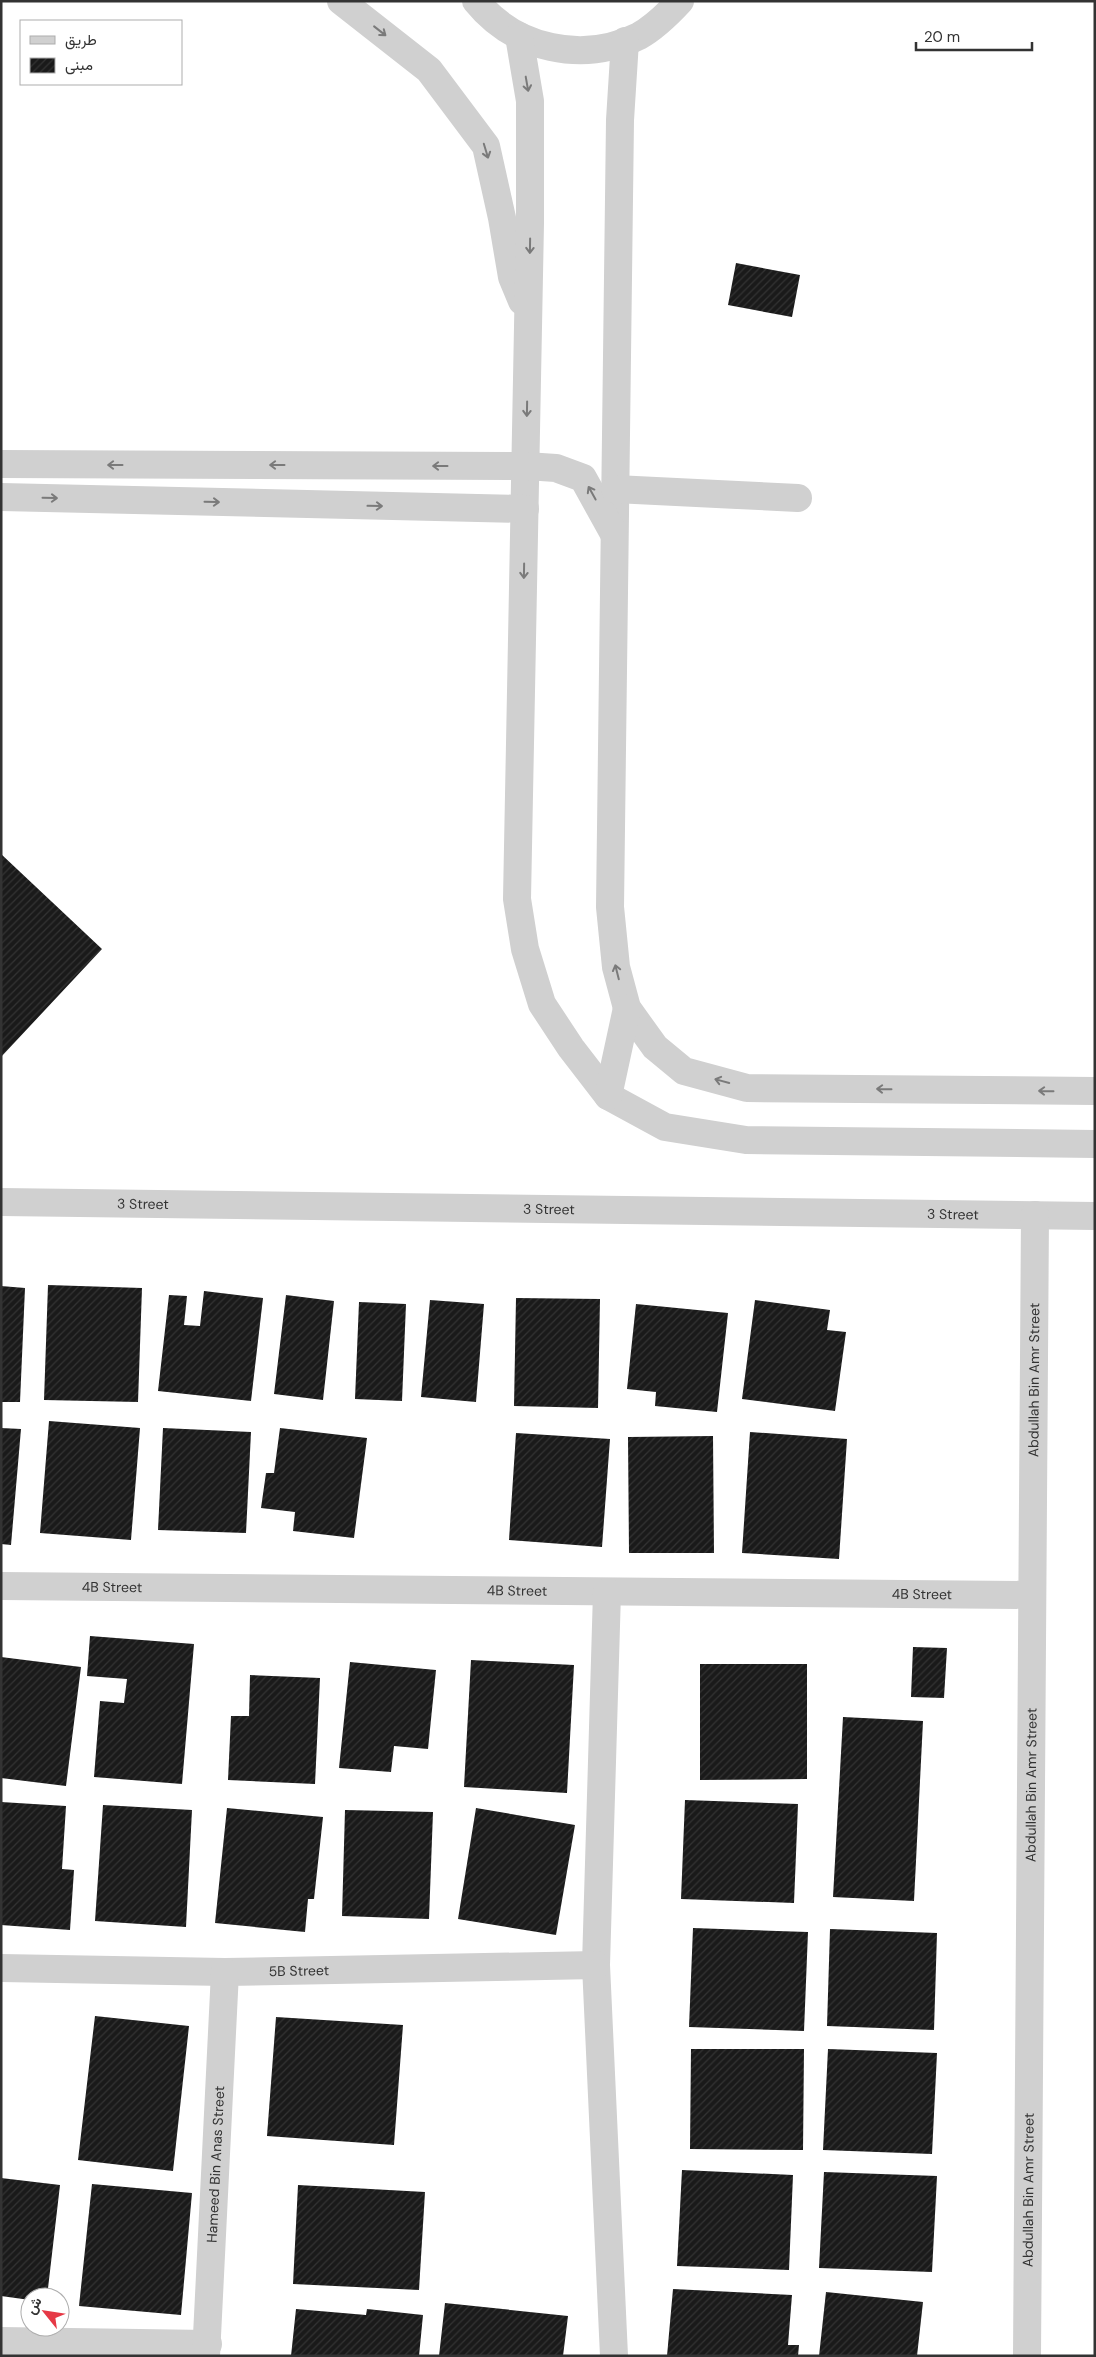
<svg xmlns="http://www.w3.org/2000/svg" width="1096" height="2357" font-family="'DM Sans',Vazirmatn,sans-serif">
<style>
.building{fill:url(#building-hatch)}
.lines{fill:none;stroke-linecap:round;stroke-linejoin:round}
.street{stroke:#d0d0d0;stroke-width:28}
.oneway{stroke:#7a7a7a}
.labels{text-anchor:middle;stroke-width:5;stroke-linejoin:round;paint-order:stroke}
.street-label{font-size:14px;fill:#333;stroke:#fff}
</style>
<defs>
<pattern id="building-hatch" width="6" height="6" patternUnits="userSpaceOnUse" patternTransform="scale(1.25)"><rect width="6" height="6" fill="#1a1a1a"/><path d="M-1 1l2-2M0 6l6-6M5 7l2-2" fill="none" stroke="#333"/></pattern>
</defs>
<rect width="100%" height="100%" fill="#fff"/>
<path class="building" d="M 736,263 L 800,275 L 792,317 L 728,305 Z
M 1,854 L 102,949 L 1,1057 Z
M 48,1285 L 142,1288 L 138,1402 L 44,1400 Z
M 1,1286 L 25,1288 L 20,1402 L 1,1402 Z
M 204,1291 L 263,1298 L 251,1401 L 158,1391 L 169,1295 L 187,1296 L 184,1325 L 200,1326 Z
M 286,1295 L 334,1301 L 323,1400 L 274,1394 Z
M 516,1298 L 600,1299 L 598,1408 L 514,1406 Z
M 430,1300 L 484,1304 L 476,1402 L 421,1397 Z
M 755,1300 L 830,1310 L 827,1330 L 846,1332 L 835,1411 L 742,1399 Z
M 359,1302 L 406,1304 L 402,1401 L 355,1399 Z
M 636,1304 L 728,1313 L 717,1412 L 655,1406 L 656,1392 L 627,1389 Z
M 49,1421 L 140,1428 L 131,1540 L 40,1533 Z
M 1,1428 L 21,1429 L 11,1545 L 1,1544 Z
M 163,1428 L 251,1432 L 246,1533 L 158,1530 Z
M 280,1428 L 367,1438 L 354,1538 L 293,1531 L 295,1512 L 261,1508 L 266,1473 L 274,1473 Z
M 750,1432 L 847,1439 L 839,1559 L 742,1553 Z
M 516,1433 L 610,1439 L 602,1547 L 509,1540 Z
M 713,1436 L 714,1553 L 629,1553 L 628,1437 Z
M 90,1636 L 194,1644 L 182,1784 L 94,1777 L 100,1701 L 124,1703 L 127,1679 L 87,1676 Z
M 913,1647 L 947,1648 L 944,1698 L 911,1697 Z
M 1,1657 L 81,1667 L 66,1786 L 1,1778 Z
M 471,1660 L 574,1665 L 567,1793 L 464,1787 Z
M 350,1662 L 436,1670 L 428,1749 L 394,1746 L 391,1772 L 339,1768 Z
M 700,1664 L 807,1664 L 807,1779 L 700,1780 Z
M 250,1675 L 320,1678 L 315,1784 L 228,1780 L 231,1716 L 249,1716 Z
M 843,1717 L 923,1721 L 914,1901 L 833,1897 Z
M 685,1800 L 798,1804 L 794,1903 L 681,1899 Z
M 1,1802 L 66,1806 L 62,1869 L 74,1870 L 70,1930 L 1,1925 Z
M 103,1805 L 192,1810 L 186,1927 L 95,1921 Z
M 227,1808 L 323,1817 L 314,1899 L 308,1899 L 305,1932 L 215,1923 Z
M 476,1808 L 575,1825 L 556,1935 L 458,1919 Z
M 345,1810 L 433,1812 L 429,1919 L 342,1916 Z
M 693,1928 L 808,1932 L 804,2031 L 689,2027 Z
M 830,1929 L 937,1933 L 934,2030 L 827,2026 Z
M 95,2016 L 189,2026 L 173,2171 L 78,2160 Z
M 276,2017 L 403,2025 L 394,2145 L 267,2136 Z
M 691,2049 L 804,2049 L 803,2150 L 690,2149 Z
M 828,2049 L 937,2053 L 932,2154 L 823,2150 Z
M 682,2170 L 793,2175 L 789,2270 L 677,2266 Z
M 824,2172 L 937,2176 L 932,2272 L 819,2268 Z
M 1,2178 L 60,2185 L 47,2297 L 30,2297 L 30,2300 L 1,2296 Z
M 92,2184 L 192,2193 L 181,2315 L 79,2306 Z
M 298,2185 L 425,2192 L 419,2290 L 293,2284 Z
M 673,2289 L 792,2295 L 788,2345 L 799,2345 L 798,2356 L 667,2356 Z
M 826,2292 L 923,2302 L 917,2356 L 819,2356 Z
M 445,2303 L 568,2316 L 563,2356 L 439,2356 Z
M 296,2309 L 366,2315 L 367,2309 L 423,2315 L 419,2356 L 291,2356 Z"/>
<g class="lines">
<g class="street">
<path d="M 341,1 L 429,70 L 486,146 L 502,218 L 512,277 L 522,301"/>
<path d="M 476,1 C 515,49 583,64 639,36 C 655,27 668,14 680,1"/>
<path d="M 519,36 L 530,101 L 530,223 L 517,899 L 525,949 L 542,1004 L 571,1048 L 608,1096 L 665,1127 L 746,1140 L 1095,1144"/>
<path d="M 625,41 L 620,120 L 610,907 L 616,967 L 627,1008 L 655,1047 L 684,1071 L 747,1088 L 1095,1091"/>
<path d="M 1,464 L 526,466 L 556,468 L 583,478 L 614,534"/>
<path d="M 615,489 L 798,498"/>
<path d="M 1,497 L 525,509"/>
<path d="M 608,1096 L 627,1008"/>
<path id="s1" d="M 1,1202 L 1095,1216"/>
<path id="s2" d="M 1,1586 L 1032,1595"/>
<path d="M 607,1592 L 596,1965 L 614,2356"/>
<path id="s3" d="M 1,1968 L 225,1972 L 596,1965"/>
<path d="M 1,2341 L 208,2344"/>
<path id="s4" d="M 206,2356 L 225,1972"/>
<path id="s5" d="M 1027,2356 L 1035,1215"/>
</g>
</g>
<defs><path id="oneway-shaft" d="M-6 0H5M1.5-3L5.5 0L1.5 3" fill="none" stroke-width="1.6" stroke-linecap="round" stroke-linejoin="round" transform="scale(1.25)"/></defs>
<g class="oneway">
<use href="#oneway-shaft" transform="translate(380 31) rotate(38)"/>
<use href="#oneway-shaft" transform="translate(527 84) rotate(80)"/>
<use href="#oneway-shaft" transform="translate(486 151) rotate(73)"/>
<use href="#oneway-shaft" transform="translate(530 246) rotate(91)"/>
<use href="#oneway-shaft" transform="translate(527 409) rotate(91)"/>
<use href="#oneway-shaft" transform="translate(115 465) rotate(-180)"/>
<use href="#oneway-shaft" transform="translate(277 465) rotate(-180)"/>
<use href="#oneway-shaft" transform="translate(440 466) rotate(-180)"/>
<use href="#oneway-shaft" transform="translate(592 493) rotate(-119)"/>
<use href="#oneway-shaft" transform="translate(50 498) rotate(1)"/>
<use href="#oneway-shaft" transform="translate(212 502) rotate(1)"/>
<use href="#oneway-shaft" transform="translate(375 506) rotate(1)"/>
<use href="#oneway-shaft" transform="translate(524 571) rotate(91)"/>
<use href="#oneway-shaft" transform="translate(617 972) rotate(-104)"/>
<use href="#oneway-shaft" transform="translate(722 1081) rotate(-165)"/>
<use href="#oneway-shaft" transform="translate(884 1089) rotate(-179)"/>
<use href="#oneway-shaft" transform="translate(1046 1091) rotate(-179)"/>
</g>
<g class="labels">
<g class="street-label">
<text dy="5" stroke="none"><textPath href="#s1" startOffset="142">3 Street</textPath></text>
<text dy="5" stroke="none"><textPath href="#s1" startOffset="548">3 Street</textPath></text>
<text dy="5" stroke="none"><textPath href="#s1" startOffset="952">3 Street</textPath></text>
<text dy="5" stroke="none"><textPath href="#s5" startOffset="976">Abdullah Bin Amr Street</textPath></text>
<text dy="5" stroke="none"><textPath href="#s2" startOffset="111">4B Street</textPath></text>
<text dy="5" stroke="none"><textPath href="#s2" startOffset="516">4B Street</textPath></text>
<text dy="5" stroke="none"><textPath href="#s2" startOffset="921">4B Street</textPath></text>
<text dy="5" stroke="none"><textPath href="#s5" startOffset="571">Abdullah Bin Amr Street</textPath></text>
<text dy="5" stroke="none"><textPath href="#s3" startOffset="298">5B Street</textPath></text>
<text dy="5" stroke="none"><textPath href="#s4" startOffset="192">Hameed Bin Anas Street</textPath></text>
<text dy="5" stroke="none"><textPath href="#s5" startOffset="166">Abdullah Bin Amr Street</textPath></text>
</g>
</g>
<rect width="1096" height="2357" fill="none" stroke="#333333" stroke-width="5"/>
<rect x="20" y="20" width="162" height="65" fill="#ffffff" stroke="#adadad"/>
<rect x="30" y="36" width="25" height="8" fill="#d0d0d0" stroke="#adadad"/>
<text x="65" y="45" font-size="15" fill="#333333">طريق</text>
<rect x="30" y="58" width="25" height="15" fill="url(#building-hatch)" stroke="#adadad"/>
<text x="65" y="70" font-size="15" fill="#333333">مبنى</text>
<g transform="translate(45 2312) rotate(300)"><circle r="24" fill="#ffffff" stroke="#adadad"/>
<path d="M0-4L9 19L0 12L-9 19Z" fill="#e63946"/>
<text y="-8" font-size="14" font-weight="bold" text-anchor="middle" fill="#333333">ش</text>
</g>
<path d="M916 42v8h116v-8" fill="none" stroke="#333333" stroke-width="2.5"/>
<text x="924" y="42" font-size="15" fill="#333333" stroke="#ffffff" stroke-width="4" paint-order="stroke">20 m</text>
</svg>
